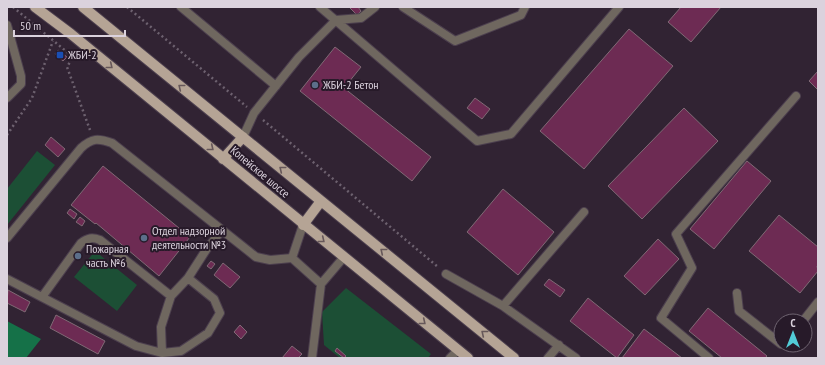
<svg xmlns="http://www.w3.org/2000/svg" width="825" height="365" font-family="'PT Sans Narrow',sans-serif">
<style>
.green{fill:#1c4f35}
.forest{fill:#157148}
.building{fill:#6d2b53;stroke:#806975}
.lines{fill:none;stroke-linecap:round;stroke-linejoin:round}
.service-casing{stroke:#4c3f4e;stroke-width:10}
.primary-casing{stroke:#4c3f4e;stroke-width:12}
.path{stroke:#6d616f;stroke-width:2.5;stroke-dasharray:2 3;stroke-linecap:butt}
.service{stroke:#6f675f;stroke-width:8}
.primary{stroke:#b5a495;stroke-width:10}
.oneway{stroke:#67585a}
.transit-dot{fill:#1a4fb4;stroke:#271a29;stroke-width:1.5}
.service-dot{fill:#5c6f8a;stroke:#271a29;stroke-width:1.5}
.labels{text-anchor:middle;stroke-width:4;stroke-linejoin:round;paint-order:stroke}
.poi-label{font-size:12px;fill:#dbd2dd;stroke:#271a29;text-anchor:start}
.street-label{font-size:12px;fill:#dbd2dd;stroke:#271a29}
</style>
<rect width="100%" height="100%" fill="#312333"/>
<path class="green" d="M 37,151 L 55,165 L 7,225 L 7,189 Z
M 95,251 L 137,285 L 117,311 L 74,277 Z
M 346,288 L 431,354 L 428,358 L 340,358 L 324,345 L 322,312 Z"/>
<path class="forest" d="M 7,321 L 41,339 L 26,358 L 7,358 Z"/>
<path class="building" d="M 352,7 L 358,7 L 361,11 L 357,15 L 350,8 Z
M 681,7 L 721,7 L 691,42 L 668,22 Z
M 629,29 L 673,66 L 584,169 L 540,131 Z
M 335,47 L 361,67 L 344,88 L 431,157 L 412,181 L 300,91 Z
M 58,50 L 67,57 L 63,61 L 55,54 Z
M 818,71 L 818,90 L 809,81 Z
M 475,98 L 490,109 L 482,119 L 467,108 Z
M 684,108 L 718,141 L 642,219 L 608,186 Z
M 51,137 L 65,149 L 58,157 L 45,145 Z
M 747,161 L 771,181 L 714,249 L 690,229 Z
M 103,166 L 190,237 L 159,276 L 96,223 L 95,224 L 71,205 Z
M 503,189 L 554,232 L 518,275 L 467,232 Z
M 70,209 L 77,214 L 74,219 L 67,213 Z
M 779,215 L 818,247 L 818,265 L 817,266 L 818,271 L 800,293 L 749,251 Z
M 80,217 L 85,221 L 82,226 L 76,222 Z
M 658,239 L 679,259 L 645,295 L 624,276 Z
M 211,261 L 215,264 L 211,269 L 207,266 Z
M 223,263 L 240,277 L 230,288 L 214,275 Z
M 549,279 L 565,290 L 560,297 L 544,285 Z
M 8,290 L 30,302 L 25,312 L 7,303 Z
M 588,298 L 634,335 L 617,358 L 570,321 Z
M 708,308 L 767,356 L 765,358 L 722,358 L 689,331 Z
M 56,315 L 105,341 L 98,354 L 50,328 Z
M 240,325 L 247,332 L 241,339 L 234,332 Z
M 644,329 L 682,358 L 622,358 Z
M 292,346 L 302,354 L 298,358 L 282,358 Z
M 337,348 L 346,356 L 344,358 L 335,351 Z"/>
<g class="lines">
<defs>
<path id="service" d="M 181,7 L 276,86
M 320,7 L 477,141 L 511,134 L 619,7
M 403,7 L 455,41 L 521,15 L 525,7
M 7,25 L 21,76 L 21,84 L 7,98
M 243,137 L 254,113 L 299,57 L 336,20 L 361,18 L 375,7
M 7,238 L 81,148 C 92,138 98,138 112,143 L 222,230
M 292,258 L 321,284
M 446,274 L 503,306 L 576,358
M 7,279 L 136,346 L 162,353 L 181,351 L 208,333 L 220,313 L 214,299 L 188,278
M 737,293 L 739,311 L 781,344
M 42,297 L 81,243 C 88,238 92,237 100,240 L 171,296
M 503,306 L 584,212
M 803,321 L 818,302
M 162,353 L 161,327 L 171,296 L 188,278 L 206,250 L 222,230 L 256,257 L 270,260 L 292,258 L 303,225
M 312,358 L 321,284 L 344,257
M 450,358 L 458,350
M 548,358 L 559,345
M 709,358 L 661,318 L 692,268 L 676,234 L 796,96"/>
<path id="primary" d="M 35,7 L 71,34 L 468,358
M 83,7 L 514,358
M 223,159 L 243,137
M 303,225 L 321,201"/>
</defs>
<use href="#service" class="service-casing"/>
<use href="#primary" class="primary-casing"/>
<path class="path" d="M 13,7 L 73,57 L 67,67 L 90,130
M 127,7 L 247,107
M 263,120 L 438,267
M 7,135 L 32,98 L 53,41"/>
<use href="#service" class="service"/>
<use href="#primary" class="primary"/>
</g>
<defs><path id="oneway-chevron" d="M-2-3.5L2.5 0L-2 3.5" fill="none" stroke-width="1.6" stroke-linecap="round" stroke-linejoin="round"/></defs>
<g class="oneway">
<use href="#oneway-chevron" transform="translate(110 66) rotate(39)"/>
<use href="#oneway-chevron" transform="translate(181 87) rotate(-141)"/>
<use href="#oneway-chevron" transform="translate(211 148) rotate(39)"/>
<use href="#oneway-chevron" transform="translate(282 169) rotate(-141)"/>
<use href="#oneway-chevron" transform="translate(322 240) rotate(39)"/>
<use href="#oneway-chevron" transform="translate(383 251) rotate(-141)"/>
<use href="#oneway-chevron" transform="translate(423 322) rotate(39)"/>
<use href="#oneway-chevron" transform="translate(484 333) rotate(-141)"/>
</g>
<rect class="transit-dot" x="56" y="51" width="8" height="8" rx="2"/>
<g class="service-dot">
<circle cx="315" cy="85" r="4"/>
<circle cx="144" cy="238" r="4"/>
<circle cx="78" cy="256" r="4"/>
</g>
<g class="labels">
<g class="poi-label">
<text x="68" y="59">ЖБИ-2</text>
<text x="323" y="89">ЖБИ-2 Бетон</text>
<text x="152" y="235">Отдел надзорной<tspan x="152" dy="14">деятельности №3</tspan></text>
<text x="86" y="253">Пожарная<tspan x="86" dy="14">часть №6</tspan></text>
</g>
<g class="street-label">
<text transform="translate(260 172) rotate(40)" y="4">Копейское шоссе</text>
</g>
</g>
<rect width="825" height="365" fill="none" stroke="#dbd2dd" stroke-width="16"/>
<g transform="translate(793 333)"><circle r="19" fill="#271a29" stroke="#6f6471"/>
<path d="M0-3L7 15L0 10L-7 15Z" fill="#52cbd7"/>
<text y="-6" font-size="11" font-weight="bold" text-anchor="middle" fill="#dbd2dd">С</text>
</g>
<path d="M14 30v6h111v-6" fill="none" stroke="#dbd2dd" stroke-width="2"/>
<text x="20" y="30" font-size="12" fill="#dbd2dd" stroke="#271a29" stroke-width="3" paint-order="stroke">50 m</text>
</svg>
